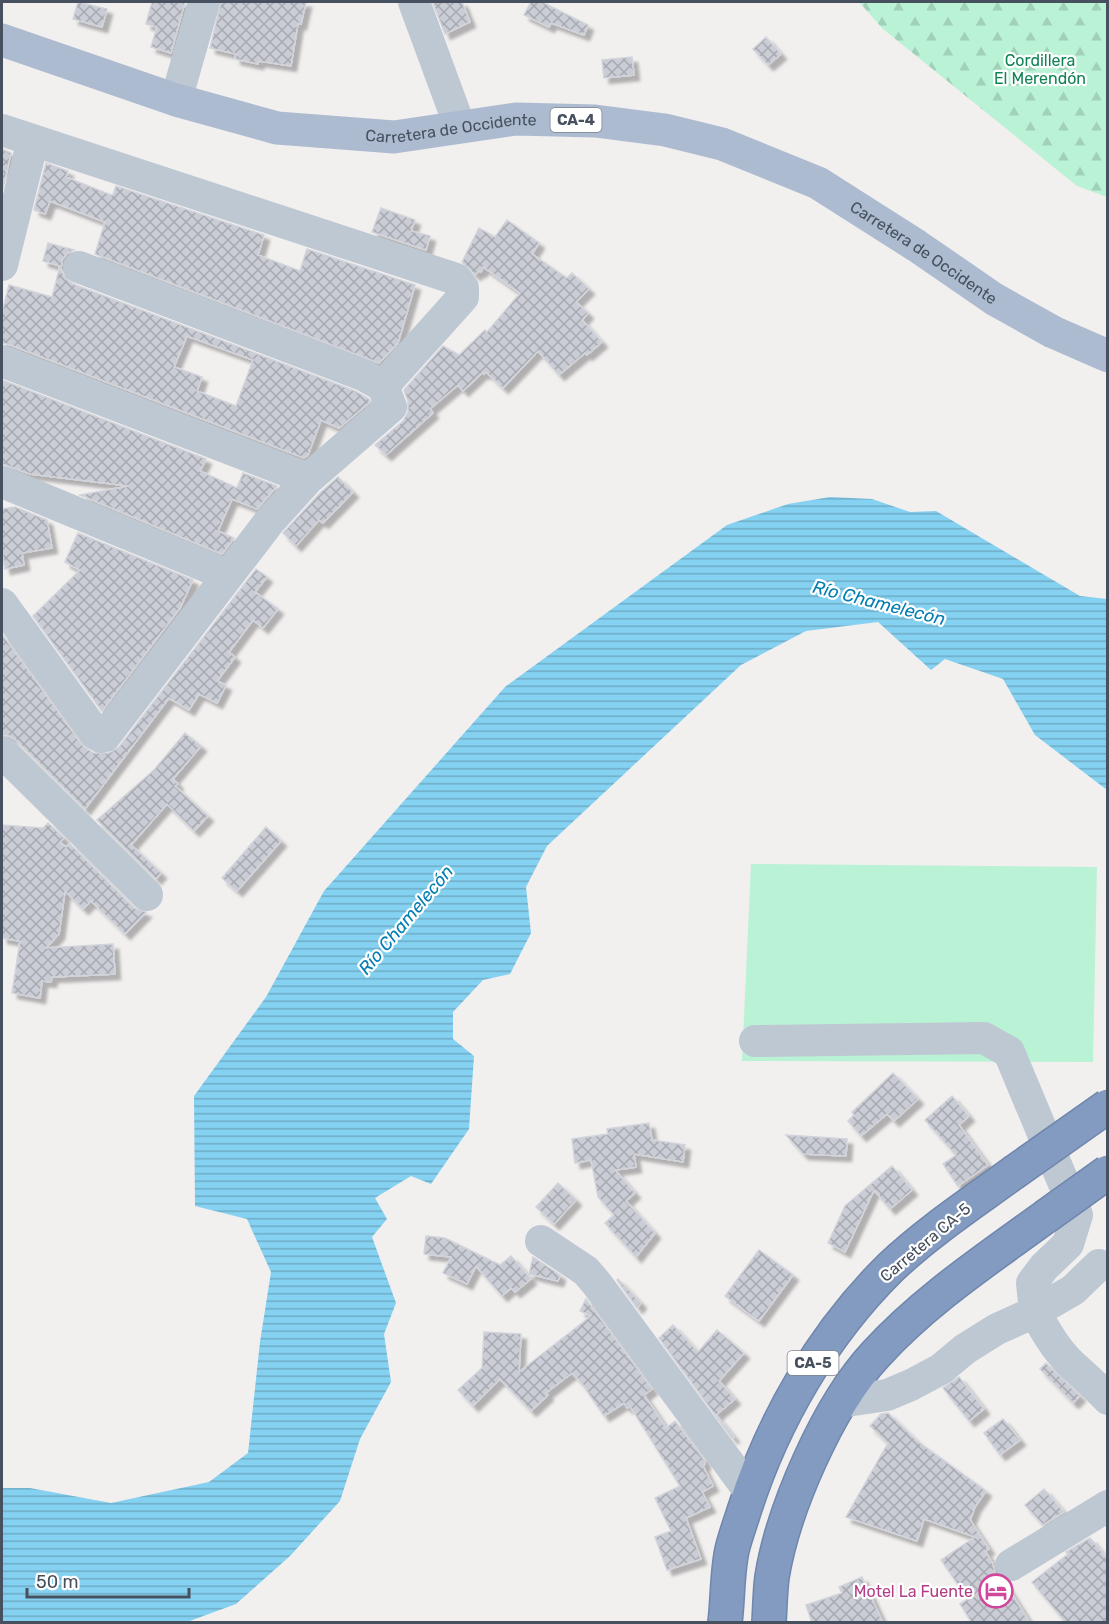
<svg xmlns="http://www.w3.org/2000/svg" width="1109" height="1624" font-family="Rubik,sans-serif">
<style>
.forest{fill:url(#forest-firs)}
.green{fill:#baf2d5}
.water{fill:url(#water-rules)}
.building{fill:url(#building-cross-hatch);stroke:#d2d4db;stroke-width:1.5;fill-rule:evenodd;filter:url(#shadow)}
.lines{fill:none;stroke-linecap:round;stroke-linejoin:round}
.highway-casing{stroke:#6f86ad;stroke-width:36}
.minor{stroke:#bec8d2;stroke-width:32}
.major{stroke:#adbbd0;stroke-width:33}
.highway{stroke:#839bc1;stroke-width:33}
.highway-bridge-casing{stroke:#6f86ad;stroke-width:36;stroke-linecap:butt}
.highway-bridge{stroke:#839bc1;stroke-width:33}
.labels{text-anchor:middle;stroke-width:4.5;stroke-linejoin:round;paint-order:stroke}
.shield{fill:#fff;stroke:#7e848e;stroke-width:1.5}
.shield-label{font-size:15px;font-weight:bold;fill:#46505e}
.park-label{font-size:16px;fill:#118456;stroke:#fff}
.street-label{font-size:16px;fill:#46505e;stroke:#fff}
.hotel-label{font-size:16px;fill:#b23c85;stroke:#fff;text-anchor:end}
.water-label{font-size:18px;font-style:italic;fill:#037eb3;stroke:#fff}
</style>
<defs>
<pattern id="forest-firs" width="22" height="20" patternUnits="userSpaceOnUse" patternTransform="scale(1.5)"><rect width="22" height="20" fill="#baf2d5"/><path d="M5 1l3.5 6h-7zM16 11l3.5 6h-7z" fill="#a1d1b9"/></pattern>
<pattern id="water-rules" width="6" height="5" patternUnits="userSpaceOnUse" patternTransform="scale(1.5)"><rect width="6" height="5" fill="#85d1f1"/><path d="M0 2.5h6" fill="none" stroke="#6facc6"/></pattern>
<pattern id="building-cross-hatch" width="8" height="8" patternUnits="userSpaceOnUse" patternTransform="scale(1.5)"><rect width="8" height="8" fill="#cacdd5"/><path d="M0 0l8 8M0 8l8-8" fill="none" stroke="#a6a9b0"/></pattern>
<filter id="shadow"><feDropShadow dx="5.5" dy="5.5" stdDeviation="1.5" flood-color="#0004"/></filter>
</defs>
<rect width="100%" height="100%" fill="#f2efef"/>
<path class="forest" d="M 859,2 L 1107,2 L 1107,197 L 1077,186 L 883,29 Z"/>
<path class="green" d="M 751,864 L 1097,867 L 1093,1062 L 742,1061 Z"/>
<path class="water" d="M 830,497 L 872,499 L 910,512 L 936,511 L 1080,596 L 1107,599 L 1107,790 L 1035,735 L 1003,679 L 945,659 L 931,670 L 878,622 L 806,631 L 741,665 L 547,846 L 526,887 L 531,933 L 510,974 L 483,980 L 453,1012 L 453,1039 L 474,1056 L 469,1129 L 431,1184 L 411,1176 L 375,1198 L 387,1219 L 372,1237 L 396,1303 L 384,1334 L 391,1382 L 360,1439 L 340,1501 L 290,1556 L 236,1604 L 187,1622 L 2,1622 L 2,1488 L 30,1488 L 111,1503 L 209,1482 L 248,1453 L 260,1342 L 271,1272 L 247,1219 L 195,1206 L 194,1096 L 266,997 L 324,891 L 505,687 L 727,525 L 788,504 Z"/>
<path class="building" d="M 78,2 L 107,9 L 102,27 L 73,19 Z
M 152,2 L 185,2 L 171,53 L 151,47 L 157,27 L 146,24 Z
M 221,2 L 306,2 L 301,24 L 298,23 L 291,66 L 259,61 L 258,64 L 235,59 L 236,54 L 210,48 Z
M 438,2 L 462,2 L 470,22 L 445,34 L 433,3 Z
M 531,2 L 542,2 L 588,25 L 584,35 L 551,23 L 549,27 L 524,15 Z
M 766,37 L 781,54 L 768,65 L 753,49 Z
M 632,57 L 634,75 L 604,78 L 602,60 Z
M 2,149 L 11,153 L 2,192 Z
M 46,163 L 68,171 L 66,177 L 111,195 L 113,195 L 116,186 L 264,235 L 258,255 L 300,271 L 307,249 L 415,285 L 398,343 L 379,363 L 95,254 L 105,222 L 50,201 L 45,214 L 34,210 Z
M 381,208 L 415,220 L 411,231 L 430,236 L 426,250 L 372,232 Z
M 507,220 L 539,243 L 532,254 L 567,278 L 572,273 L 589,289 L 576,302 L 588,313 L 582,320 L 602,342 L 587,355 L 585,353 L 559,375 L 538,351 L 503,388 L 486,372 L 484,374 L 483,372 L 463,391 L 458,385 L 430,409 L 433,413 L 386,455 L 375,445 L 403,421 L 408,412 L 408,401 L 404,390 L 443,346 L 459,355 L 485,330 L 487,332 L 520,293 L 483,267 L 481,272 L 479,271 L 475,275 L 462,262 L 479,228 L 495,237 Z
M 48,243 L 74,250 L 67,253 L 62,260 L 61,269 L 65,278 L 73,284 L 355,391 L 369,399 L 370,402 L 339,428 L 321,420 L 308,455 L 304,458 L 8,344 L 2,343 L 2,313 L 9,285 L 52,297 L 60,266 L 43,261 ZM 187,336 L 253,360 L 236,406 L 197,391 L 202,377 L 174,367 Z
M 2,380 L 206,459 L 200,471 L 237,488 L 243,473 L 277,486 L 257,509 L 232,499 L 218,531 L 234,538 L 222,554 L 80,495 L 129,486 L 30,474 L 2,464 Z
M 338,477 L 353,492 L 323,523 L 319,520 L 296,546 L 283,533 L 321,492 Z
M 15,507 L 47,520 L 52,548 L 22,553 L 24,565 L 5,569 L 2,551 L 2,509 Z
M 78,533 L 193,580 L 180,608 L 102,711 L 33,616 L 80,570 L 65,562 Z
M 256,569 L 267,577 L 255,592 L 278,609 L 263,628 L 253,620 L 229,652 L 235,657 L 217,681 L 226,685 L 217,703 L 199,694 L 189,710 L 169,698 L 85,809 L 15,739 L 7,735 L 2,735 L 2,634 L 82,745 L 93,753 L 109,753 L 119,747 Z
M 185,733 L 201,746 L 173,779 L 178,784 L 175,786 L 208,816 L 194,831 L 167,804 L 131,845 L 161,873 L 156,879 L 97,820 L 154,770 Z
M 48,823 L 64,838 L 60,842 L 66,847 L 70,844 L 134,908 L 146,912 L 125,934 L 91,901 L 83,909 L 65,891 L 59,934 L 46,948 L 113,944 L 115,974 L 52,977 L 51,982 L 42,981 L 40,998 L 12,993 L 20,941 L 2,938 L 2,825 L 43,828 Z
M 266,827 L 281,841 L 237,891 L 222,878 Z
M 893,1073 L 918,1099 L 894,1121 L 887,1114 L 861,1136 L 848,1121 L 854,1115 L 852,1112 Z
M 952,1096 L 969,1116 L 959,1125 L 988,1165 L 958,1186 L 943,1164 L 956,1155 L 925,1120 Z
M 649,1123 L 652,1140 L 685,1145 L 683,1162 L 634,1154 L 636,1167 L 615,1170 L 635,1193 L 626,1201 L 655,1233 L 636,1257 L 605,1223 L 614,1215 L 598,1197 L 591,1160 L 575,1163 L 572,1139 L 608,1134 L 607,1129 Z
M 786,1135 L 847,1139 L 846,1156 L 803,1154 Z
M 892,1166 L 912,1190 L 890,1209 L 874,1190 L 845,1252 L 828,1243 L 845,1206 Z
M 558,1183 L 576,1200 L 554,1224 L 536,1207 Z
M 426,1236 L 445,1238 L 500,1265 L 511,1256 L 531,1279 L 515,1292 L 511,1288 L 502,1296 L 476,1266 L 467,1284 L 443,1273 L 451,1257 L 424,1254 Z
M 759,1250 L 793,1275 L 759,1321 L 725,1296 Z
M 533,1257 L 560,1275 L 558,1281 L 529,1274 Z
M 618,1279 L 641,1303 L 637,1308 L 617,1280 Z
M 586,1299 L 652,1389 L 644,1395 L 666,1428 L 675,1421 L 705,1461 L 705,1464 L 703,1466 L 713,1486 L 702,1492 L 710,1507 L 686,1518 L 701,1559 L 667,1570 L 655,1537 L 671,1531 L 655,1498 L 680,1486 L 630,1406 L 627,1408 L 624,1403 L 604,1416 L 583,1385 L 572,1373 L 546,1393 L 548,1395 L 531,1411 L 500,1379 L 473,1406 L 458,1390 L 482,1368 L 484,1332 L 521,1334 L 519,1372 L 591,1316 L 580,1311 Z
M 673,1325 L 698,1352 L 717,1330 L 744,1353 L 719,1381 L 735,1399 L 716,1415 L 734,1437 L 732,1438 L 659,1338 Z
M 1046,1363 L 1080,1396 L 1073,1403 L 1040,1369 Z
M 959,1377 L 984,1409 L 969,1421 L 943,1388 Z
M 888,1413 L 917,1441 L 986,1491 L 975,1507 L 970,1520 L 989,1549 L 985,1551 L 993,1564 L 995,1574 L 1004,1581 L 1030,1623 L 972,1623 L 960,1604 L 968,1599 L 941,1560 L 975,1537 L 924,1519 L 917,1541 L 846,1517 L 888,1443 L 870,1426 L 881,1414 Z
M 1003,1419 L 1020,1440 L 1000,1455 L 984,1433 Z
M 1044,1489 L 1064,1512 L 1043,1525 L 1025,1505 Z
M 1090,1538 L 1107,1558 L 1107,1623 L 1066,1623 L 1032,1582 L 1068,1554 L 1066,1552 Z
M 862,1577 L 883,1623 L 812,1623 L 806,1605 L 842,1593 L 839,1587 Z"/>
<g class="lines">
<defs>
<path id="highway" d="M 725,1622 C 728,1599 727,1573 732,1550 C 735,1537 740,1524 744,1511 C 773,1420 823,1334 891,1267 C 928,1232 972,1203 1013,1173
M 769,1622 C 770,1607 770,1592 772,1577 C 783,1509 828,1406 875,1355 C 924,1301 986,1260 1045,1217"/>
</defs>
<use href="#highway" class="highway-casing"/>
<path class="minor" d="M 414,2 L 460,127
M 176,100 L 204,2
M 2,130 L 456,279 L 463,288 L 463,297 L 383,386
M 2,265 L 33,140
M 2,361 L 308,479
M 2,482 L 227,575
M 2,604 L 96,734 L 101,737 L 105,736 L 269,522 L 308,479 L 391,407 L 383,386 L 363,375 L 79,267
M 2,752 L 147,895
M 755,1041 L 984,1038 L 1009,1052 L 1077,1215 L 1068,1244 L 1044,1267 L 1032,1283 L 1035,1312 L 997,1329 L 965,1349 L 941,1369 L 911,1385 L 887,1395 L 840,1402
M 541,1241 L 586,1271 L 597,1284 L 750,1492
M 1099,1265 L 1073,1290 L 1035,1312 C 1045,1330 1055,1348 1070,1363 C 1083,1375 1096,1386 1108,1399
M 1011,1565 L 1108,1506"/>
<path class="major" id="s1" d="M 2,40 L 176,100 L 277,128 L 394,137 L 516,119 L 595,121 L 665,130 L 722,144 L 818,183 L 917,246 L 994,299 L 1053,332 L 1108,356"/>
<use href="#highway" class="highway"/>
<defs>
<path id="highway-bridge" d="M 1013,1173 L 1108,1106
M 1045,1217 L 1108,1172"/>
</defs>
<use href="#highway-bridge" class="highway-bridge-casing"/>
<use href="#highway-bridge" class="highway-bridge"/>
</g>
<defs>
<symbol id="hotel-ring" viewBox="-11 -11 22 22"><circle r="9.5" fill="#fff" stroke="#d1479c" stroke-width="1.5"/><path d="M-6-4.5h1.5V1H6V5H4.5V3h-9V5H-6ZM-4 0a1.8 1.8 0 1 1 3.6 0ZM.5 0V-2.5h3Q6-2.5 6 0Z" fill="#d1479c"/></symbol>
</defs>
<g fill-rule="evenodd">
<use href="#hotel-ring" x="977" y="1572" width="38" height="38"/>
</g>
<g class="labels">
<g class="shield">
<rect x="550.5" y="108" width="51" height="24" rx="4.5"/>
<rect x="787.5" y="1351" width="51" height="24" rx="4.5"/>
</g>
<g class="shield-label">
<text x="576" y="125">CA-4</text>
<text x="813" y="1368">CA-5</text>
</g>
<g class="park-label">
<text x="1040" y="66">Cordillera<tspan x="1040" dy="18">El Merendón</tspan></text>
</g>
<g class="street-label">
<text dy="6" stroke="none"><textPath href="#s1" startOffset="464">Carretera de Occidente</textPath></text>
<text dy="6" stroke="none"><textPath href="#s1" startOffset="968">Carretera de Occidente</textPath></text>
<text transform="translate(925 1242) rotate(-40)" y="6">Carretera CA-5</text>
</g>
<g class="hotel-label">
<text x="973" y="1597">Motel La Fuente</text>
</g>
<g class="water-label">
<text transform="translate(879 603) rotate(14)" y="6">Río Chamelecón</text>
<text transform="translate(406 920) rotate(-50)" y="6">Río Chamelecón</text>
</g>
</g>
<rect width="1109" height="1624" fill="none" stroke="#46505e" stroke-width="6"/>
<path d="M27 1588v9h162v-9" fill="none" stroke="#46505e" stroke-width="3"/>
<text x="36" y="1588" font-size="18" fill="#46505e" stroke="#ffffff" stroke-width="4.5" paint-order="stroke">50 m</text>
</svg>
